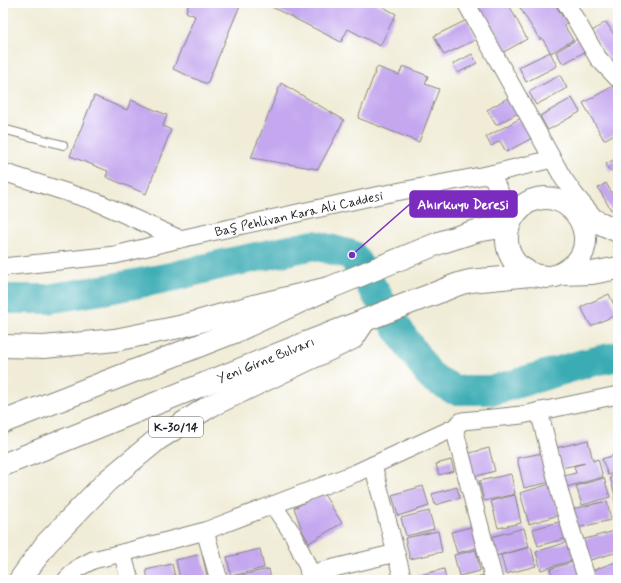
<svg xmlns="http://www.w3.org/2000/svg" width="621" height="583" font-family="Mynerve,sans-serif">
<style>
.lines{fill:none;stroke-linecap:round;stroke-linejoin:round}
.river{stroke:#3bacb4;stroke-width:30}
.building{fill:#c4a7ef}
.service-casing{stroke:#86847a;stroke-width:10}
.minor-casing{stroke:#86847a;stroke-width:19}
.secondary-casing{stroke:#86847a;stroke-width:24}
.motorway-casing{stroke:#86847a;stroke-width:24}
.service{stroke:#fff;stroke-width:8}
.minor{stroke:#fff;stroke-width:17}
.secondary{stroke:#fff;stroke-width:22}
.motorway{stroke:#fff;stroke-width:22}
.labels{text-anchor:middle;stroke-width:4;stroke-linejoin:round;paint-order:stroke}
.shield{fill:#fff;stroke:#606060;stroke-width:1}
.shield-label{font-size:12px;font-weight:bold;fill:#1c1c1c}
.street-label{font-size:13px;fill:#1c1c1c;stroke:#fff}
.leader{fill:none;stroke:#7b2cbf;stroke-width:1.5}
.callout-dot{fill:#7b2cbf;stroke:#fff;stroke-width:1.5}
.callout{fill:#7b2cbf;stroke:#7b2cbf;stroke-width:1.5}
.callout-label{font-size:14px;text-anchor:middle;font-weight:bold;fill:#fff}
</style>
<rect width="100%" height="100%" fill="#fff"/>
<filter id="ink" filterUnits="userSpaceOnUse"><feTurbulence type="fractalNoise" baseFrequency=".025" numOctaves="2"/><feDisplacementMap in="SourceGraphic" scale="8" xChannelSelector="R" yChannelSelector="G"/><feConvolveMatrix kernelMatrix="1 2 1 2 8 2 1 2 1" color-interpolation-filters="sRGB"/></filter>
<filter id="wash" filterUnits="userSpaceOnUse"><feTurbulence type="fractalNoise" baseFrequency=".012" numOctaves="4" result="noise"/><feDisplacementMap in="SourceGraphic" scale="16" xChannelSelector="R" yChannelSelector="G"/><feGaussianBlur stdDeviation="0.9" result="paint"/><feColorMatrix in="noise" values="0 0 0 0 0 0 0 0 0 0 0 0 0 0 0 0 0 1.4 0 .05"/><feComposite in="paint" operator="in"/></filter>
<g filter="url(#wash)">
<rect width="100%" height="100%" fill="#f0ecd7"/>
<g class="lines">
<path class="river" d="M 3,299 L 47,299 L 108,289 L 171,277 L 223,264 L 314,245 L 352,255 L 401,334 L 431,377 L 455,390 L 494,390 L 583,364 L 618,356"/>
</g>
<g id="blocks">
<path class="building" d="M 189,3 L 241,3 L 207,84 L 173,69 L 195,16 L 186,12 Z
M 264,3 L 376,3 L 396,14 L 380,46 L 348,29 L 341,42 Z
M 487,3 L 508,3 L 527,39 L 502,53 L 477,9 Z
M 517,3 L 554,3 L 567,23 L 564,25 L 573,40 L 551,53 L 542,38 L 540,40 Z
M 467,20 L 477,39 L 444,55 L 434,36 Z
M 606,22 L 618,41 L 618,73 L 592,31 Z
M 579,38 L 586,51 L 563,64 L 556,52 Z
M 550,52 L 557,66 L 526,82 L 519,67 Z
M 472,54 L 477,63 L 458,73 L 453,64 Z
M 403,66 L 428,76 L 425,84 L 439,89 L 419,142 L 358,118 L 377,67 L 399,75 Z
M 560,75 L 567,88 L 536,105 L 529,92 Z
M 281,83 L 344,120 L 318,169 L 251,158 Z
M 615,85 L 618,90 L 618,137 L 616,133 L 604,140 L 583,103 Z
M 94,96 L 127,110 L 131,100 L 167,115 L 163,126 L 171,130 L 146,194 L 106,177 L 108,171 L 70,156 Z
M 511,96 L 520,112 L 496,125 L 487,110 Z
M 572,98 L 580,112 L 548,130 L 540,116 Z
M 523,117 L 534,137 L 506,152 L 500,141 L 491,146 L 486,137 Z
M 617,158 L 618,161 L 618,167 L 610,171 L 606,164 Z
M 606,183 L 616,200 L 618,199 L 618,206 L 611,210 L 598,188 Z
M 609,294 L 618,314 L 591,326 L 581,307 Z
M 588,440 L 593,461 L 598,459 L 603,477 L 563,488 L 560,477 L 576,473 L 574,466 L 585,463 L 561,468 L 556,448 Z
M 489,448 L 495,471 L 473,477 L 466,454 Z
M 548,452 L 555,481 L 524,488 L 517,458 Z
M 618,454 L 618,472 L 608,475 L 602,459 Z
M 451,460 L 454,471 L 439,475 L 436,464 Z
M 511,474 L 515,494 L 484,501 L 479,481 Z
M 618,474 L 618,495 L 615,496 L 610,477 Z
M 604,478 L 610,497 L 582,505 L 576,486 Z
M 550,484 L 559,515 L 529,524 L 520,493 Z
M 423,486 L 429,506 L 398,516 L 392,495 Z
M 457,487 L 460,498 L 435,505 L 432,494 Z
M 323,493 L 342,523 L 309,543 L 302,530 L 294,508 Z
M 515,495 L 521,523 L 498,528 L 491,501 Z
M 618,496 L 618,511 L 617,511 L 614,497 Z
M 607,501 L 611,520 L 577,528 L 572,509 Z
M 429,511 L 434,529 L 406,536 L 401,518 Z
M 566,520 L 571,537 L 538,546 L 533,529 Z
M 478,525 L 484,546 L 457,553 L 451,532 Z
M 524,528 L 529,547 L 496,556 L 491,537 Z
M 438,531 L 442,552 L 410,559 L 405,538 Z
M 615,531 L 618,540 L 618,552 L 587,561 L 581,540 Z
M 571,541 L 577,559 L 541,570 L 536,552 Z
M 531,547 L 536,566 L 506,574 L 501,555 Z
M 260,549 L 264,568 L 231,576 L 227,557 Z
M 476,550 L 480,571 L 459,576 L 454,555 Z
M 202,554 L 208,580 L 180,580 L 176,560 Z
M 579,560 L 584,574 L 565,580 L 553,580 L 550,569 Z
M 618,561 L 618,580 L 594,580 L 591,571 Z
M 172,564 L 176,580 L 148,580 L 146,570 Z
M 269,569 L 271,580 L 229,580 L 229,578 Z
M 444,569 L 446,580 L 417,580 L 416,576 Z
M 489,574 L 490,580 L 466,580 L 466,579 Z"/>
</g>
</g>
<g filter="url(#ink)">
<use href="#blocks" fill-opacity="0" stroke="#86847a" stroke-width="1"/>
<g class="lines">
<defs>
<path id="service" d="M 3,129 L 63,145"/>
<g id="minor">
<path d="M 466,3 L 563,178 L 575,195 L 598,222"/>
<path d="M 566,3 L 598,58 L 618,79"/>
<path d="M 3,172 L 97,202 L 180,239"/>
<path d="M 491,174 L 504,201 L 514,215"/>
<path id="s1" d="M 3,267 L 115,255 L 180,239 L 375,196 L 491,174 L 552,159"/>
<path d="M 539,411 L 561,497 L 587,580"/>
<path d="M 454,428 L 494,580"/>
<path d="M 373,465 L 403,580"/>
<path d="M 273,505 L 294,536 L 307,565 L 311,580"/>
<path d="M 205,531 L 219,580"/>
<path d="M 122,553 L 130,580"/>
<path d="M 309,574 L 396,553"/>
<path d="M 66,580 L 78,568 L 93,560 L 122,553 L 205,531 L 356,473 L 454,428 L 462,421 L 522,415 L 618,395"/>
</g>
<g id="secondary">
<path d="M 579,217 L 598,222 L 618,231"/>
<path d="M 561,274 L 592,273 L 618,268"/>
<path d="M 3,422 L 234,332 L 329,288 L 439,243 L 476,231 L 508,226"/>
<path id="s2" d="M 3,465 C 104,424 205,384 306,343 C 343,329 380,314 417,300 C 428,296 440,292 451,287 C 456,285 461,283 466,282 C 474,280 483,280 491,279 C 504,278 518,276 531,275 C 537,275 542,277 548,277 C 556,277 564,273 570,268 C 596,250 586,210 557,200 C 522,188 493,231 514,261 C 519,268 527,271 534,275"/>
</g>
<path id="motorway" d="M 3,346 L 44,347 L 115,340 L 179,327 L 254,306 L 329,288
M 20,580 L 46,544 L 107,481 L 158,439 L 210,406 L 353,338 L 365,320"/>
</defs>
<use href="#service" class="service-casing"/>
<use href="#minor" class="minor-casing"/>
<use href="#secondary" class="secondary-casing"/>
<use href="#motorway" class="motorway-casing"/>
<use href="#service" class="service"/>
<use href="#minor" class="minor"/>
<use href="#secondary" class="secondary"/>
<use href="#motorway" class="motorway"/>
</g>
</g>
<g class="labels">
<rect class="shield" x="149" y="417" width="54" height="20" rx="3"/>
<g class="shield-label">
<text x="176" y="431">K-30/14</text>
</g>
<g class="street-label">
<text dy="5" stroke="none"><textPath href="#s1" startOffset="301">Baş Pehlivan Kara Ali Caddesi</textPath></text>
<text dy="5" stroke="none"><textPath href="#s2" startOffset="283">Yeni Girne Bulvarı</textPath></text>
</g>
</g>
<path class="leader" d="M352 255L410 204"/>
<circle class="callout-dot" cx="352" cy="255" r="4"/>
<rect class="callout" x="410" y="191" width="107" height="26" rx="4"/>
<g class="callout-label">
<text x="463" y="209">Ahırkuyu Deresi</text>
</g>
<rect width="621" height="583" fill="none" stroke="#fff" stroke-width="16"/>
</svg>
